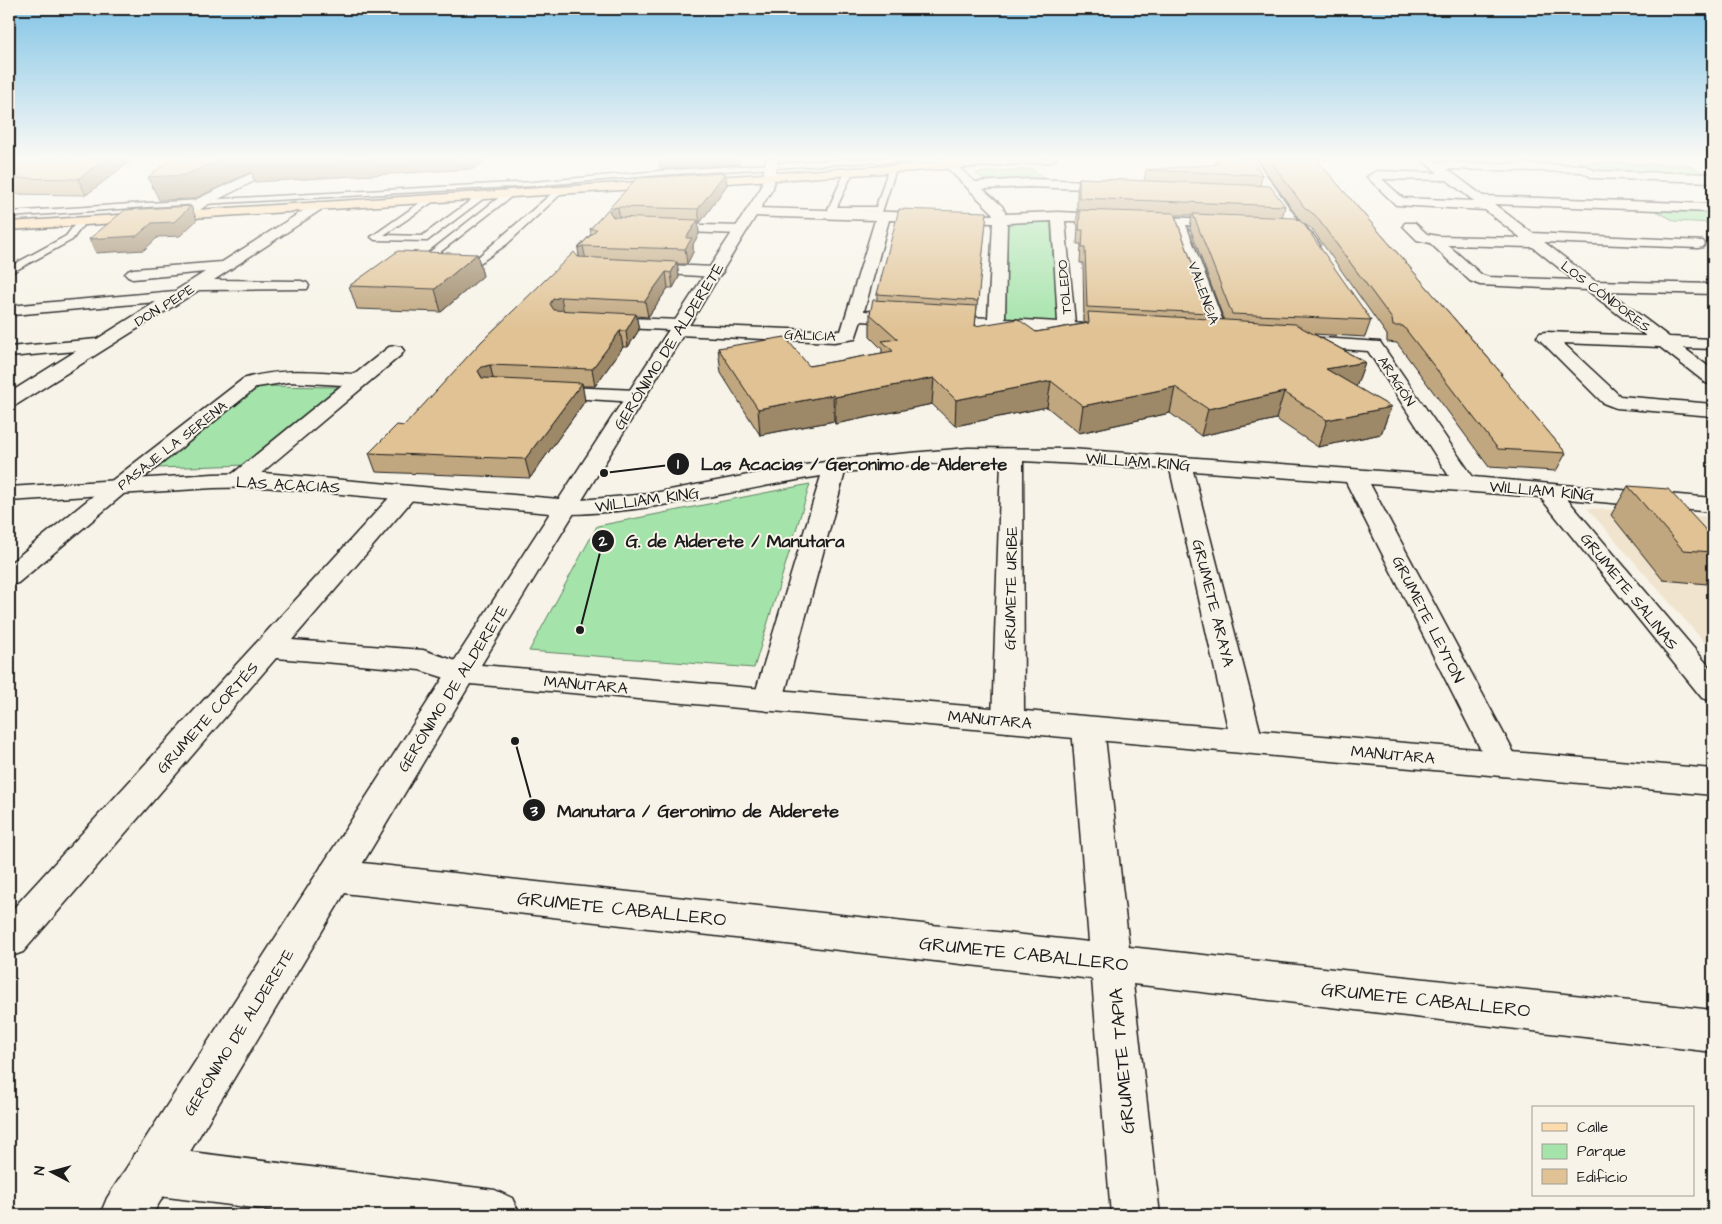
<svg xmlns="http://www.w3.org/2000/svg" width="1722" height="1224" font-family="'Architects Daughter',sans-serif">
<style>
.built{fill:#f0e4cf}
.green{fill:#a4e3aa;stroke:#608063}
.lines{fill:none;stroke-linecap:round;stroke-linejoin:round}
.service-casing{stroke:#1c1c1c;stroke-width:3}
.minor-casing{stroke:#1c1c1c;stroke-width:3}
.tertiary-casing{stroke:#1c1c1c;stroke-width:3}
.secondary-casing{stroke:#1c1c1c;stroke-width:3}
.primary-casing{stroke:#1c1c1c;stroke-width:3}
.path{stroke:#1c1c1c;stroke-width:1;stroke-dasharray:2.5 2;stroke-linecap:butt}
.service{fill:#f7f3e8;fill-rule:evenodd}
.minor{fill:#f7f3e8;fill-rule:evenodd}
.tertiary{fill:#f7f3e8;fill-rule:evenodd}
.secondary{fill:#f7f3e8;fill-rule:evenodd}
.primary{fill:#fedbac;fill-rule:evenodd}
.wall{fill:#c1a77f;stroke:#1c1c1c;fill-rule:evenodd}
.shaded-wall{fill:#9d8868;stroke:#1c1c1c}
.building{fill:#e0c294;stroke:#1c1c1c}
.labels{text-anchor:middle;stroke-width:4;stroke-linejoin:round;paint-order:stroke}
.far-street-label{font-size:14px;fill:#1c1c1c;stroke:#f7f3e8}
.street-label{font-size:16px;fill:#1c1c1c;stroke:#f7f3e8}
.near-street-label{font-size:19px;fill:#1c1c1c;stroke:#f7f3e8}
.leader{fill:none;stroke:#1c1c1c;stroke-width:2}
.callout-dot{fill:#1c1c1c;stroke:#f7f3e8;stroke-width:2}
.mark-label{font-size:15px;text-anchor:middle;font-weight:bold;fill:#fff}
.callout-label{font-size:18px;text-anchor:middle;font-weight:bold;fill:#1c1c1c;stroke:#f7f3e8;stroke-width:4;stroke-linejoin:round;paint-order:stroke}
</style>
<rect width="100%" height="100%" fill="#f7f3e8"/>
<filter id="ink" filterUnits="userSpaceOnUse"><feTurbulence type="fractalNoise" baseFrequency=".02" numOctaves="2"/><feDisplacementMap in="SourceGraphic" scale="10" xChannelSelector="R" yChannelSelector="G"/><feConvolveMatrix kernelMatrix="1 2 1 2 8 2 1 2 1" color-interpolation-filters="sRGB"/></filter>
<g filter="url(#ink)">
<path class="built" d="M 1587,508 L 1713,517 L 1713,652 Z"/>
<path class="green" d="M 1578,162 L 1688,165 L 1705,173 L 1593,170 Z
M 1032,169 L 1044,178 L 986,182 L 976,173 Z
M 1660,210 L 1713,212 L 1713,223 L 1675,221 L 1656,211 Z
M 1050,220 L 1059,325 L 1005,321 L 1008,223 Z
M 258,386 L 338,387 L 248,465 L 157,468 Z
M 810,484 L 754,668 L 529,651 L 597,526 Z"/>
<g class="lines">
<defs>
<path id="service" d="M 850,159 L 992,159 L 995,161 L 991,163 L 874,162 L 672,174 L 532,186 L 147,207 L 9,217 L 9,212 L 147,203 L 532,182 L 672,170 Z
M 889,167 L 896,169 L 882,212 L 829,211 L 828,209 L 845,172 L 849,170 L 853,172 L 837,207 L 876,207 Z
M 557,189 L 564,191 L 507,244 L 477,265 L 448,268 L 429,265 L 418,261 L 506,192 L 512,192 L 512,196 L 430,260 L 462,262 L 478,257 Z
M 481,193 L 488,195 L 427,241 L 375,240 L 371,237 L 428,197 L 434,197 L 434,201 L 384,235 L 422,236 Z
M 82,218 L 86,221 L 72,240 L 9,274 L 9,267 L 66,236 L 79,219 Z"/>
<path id="minor" d="M 1243,159 L 1255,159 L 1300,223 C 1309,229 1314,236 1320,245 L 1318,248 L 1308,248 L 1298,234 L 1290,229 Z
M 1421,159 L 1434,159 L 1438,162 L 1584,165 L 1595,171 L 1713,174 L 1713,182 L 1593,178 L 1582,172 L 1447,169 L 1483,196 L 1713,204 L 1713,212 L 1494,204 L 1532,233 L 1703,241 L 1705,244 L 1703,247 L 1698,248 L 1544,242 L 1595,281 L 1713,284 L 1713,294 L 1608,291 L 1669,337 L 1713,339 L 1713,349 L 1684,348 L 1713,370 L 1713,385 L 1706,383 L 1660,347 L 1563,343 L 1620,396 L 1713,404 L 1713,416 L 1616,408 L 1603,403 L 1537,337 L 1540,333 L 1546,332 L 1646,336 L 1587,290 L 1480,285 L 1470,281 L 1430,243 L 1417,240 L 1403,226 L 1405,223 L 1415,223 L 1427,234 L 1438,236 L 1521,238 L 1485,210 L 1396,205 L 1367,177 L 1376,171 L 1438,173 ZM 1382,179 L 1447,180 L 1474,201 L 1403,198 ZM 1448,245 L 1533,247 L 1574,280 L 1488,277 L 1482,275 Z
M 950,162 L 954,163 L 975,182 L 1029,179 L 1116,182 L 1122,186 L 1116,190 L 1029,187 L 983,189 L 1002,206 L 1006,214 L 1058,212 L 1233,220 L 1235,223 L 1228,227 L 1186,225 L 1229,337 L 1226,341 L 1220,342 L 1214,341 L 1211,337 L 1173,225 L 1071,221 L 1065,221 L 1075,323 L 1104,326 L 1107,330 L 1104,334 L 1098,335 L 861,321 L 855,339 L 834,342 L 678,335 L 672,334 L 669,330 L 600,327 L 594,326 L 591,322 L 594,318 L 600,317 L 681,320 L 687,321 L 689,325 L 841,331 L 875,220 L 752,216 L 745,212 L 752,208 L 993,215 L 991,211 L 946,167 L 944,165 ZM 889,220 L 993,223 L 988,318 L 864,311 ZM 1052,221 L 1058,322 L 1005,319 L 1007,223 Z
M 317,202 L 322,203 L 324,206 L 322,209 L 214,280 L 301,281 L 307,283 L 309,286 L 307,289 L 199,290 L 16,405 L 9,407 L 9,393 L 76,351 L 9,357 L 9,347 L 97,339 L 156,302 L 13,315 L 9,314 L 9,306 L 175,291 L 205,272 L 133,279 L 128,277 L 125,274 L 128,271 L 133,269 L 222,262 Z
M 662,224 L 741,226 L 748,230 L 741,234 L 657,231 L 655,228 Z
M 642,264 L 715,267 L 720,269 L 723,272 L 720,275 L 715,277 L 637,272 L 634,269 L 637,266 Z
M 1293,336 L 1380,342 L 1473,477 L 1713,498 L 1713,512 L 1567,499 L 1713,671 L 1713,701 L 1702,698 L 1540,497 L 1370,484 L 1520,764 L 1516,773 L 1504,776 L 1492,773 L 1488,764 L 1346,482 L 1193,471 L 1263,742 L 1258,750 L 1247,754 L 1236,750 L 1231,742 L 1170,469 L 1023,461 L 1024,721 L 1019,729 L 1008,732 L 997,729 L 992,721 L 1001,461 L 922,464 L 845,472 L 783,700 L 779,708 L 768,711 L 757,708 L 753,700 L 821,476 C 736,489 653,513 566,514 L 558,512 L 554,507 L 558,502 L 649,494 L 784,468 L 853,458 L 968,448 L 1070,449 L 1449,476 L 1368,351 L 1287,345 L 1284,341 L 1287,337 Z
M 395,346 L 401,347 L 404,351 L 401,355 L 247,485 L 239,487 L 231,485 L 228,480 L 231,475 L 342,385 L 289,382 L 257,387 L 126,492 L 18,583 L 9,585 L 9,564 L 110,482 L 243,379 C 281,367 317,372 355,374 L 389,347 Z
M 545,386 L 636,390 L 643,392 L 646,396 L 643,400 L 636,402 L 538,396 L 535,392 L 538,388 Z
M 406,486 L 414,488 L 418,493 L 414,498 L 292,640 L 423,650 L 471,666 L 476,673 L 471,680 L 461,683 L 420,670 L 276,658 L 23,952 L 9,957 L 9,913 L 398,488 Z
M 1088,717 L 1099,720 L 1104,728 L 1129,947 L 1713,1010 L 1713,1052 L 1133,984 L 1160,1215 L 1111,1215 L 1092,979 L 335,892 L 322,887 L 317,876 L 322,865 L 335,860 L 1089,942 L 1072,728 L 1077,720 Z
M 151,1147 L 495,1190 L 512,1198 L 520,1215 L 309,1215 L 151,1195 L 134,1188 L 127,1171 L 134,1154 Z"/>
<path id="tertiary" d="M 282,159 L 297,159 L 207,205 L 201,209 L 197,217 L 192,218 L 185,214 L 190,204 L 197,199 Z"/>
<path id="secondary" d="M 766,159 L 778,159 L 773,188 L 481,665 L 1713,769 L 1713,795 L 470,684 L 152,1215 L 100,1215 L 107,1198 L 550,513 L 264,487 L 213,488 L 9,501 L 9,487 L 213,474 L 264,473 L 559,499 L 761,188 Z"/>
<path id="primary" d="M 996,159 L 1057,159 L 1051,162 L 9,230 L 9,222 Z"/>
</defs>
<use href="#service" class="service-casing"/>
<use href="#minor" class="minor-casing"/>
<use href="#tertiary" class="tertiary-casing"/>
<use href="#secondary" class="secondary-casing"/>
<use href="#primary" class="primary-casing"/>
<path class="path" d="M 1115,161 L 1142,159"/>
<use href="#service" class="service"/>
<use href="#minor" class="minor"/>
<use href="#tertiary" class="tertiary"/>
<use href="#secondary" class="secondary"/>
<use href="#primary" class="primary"/>
</g>
<path class="wall" d="M 9,159 L 133,159 L 86,195 L 9,194 Z
M 1215,159 L 1252,159 L 1262,175 L 1260,186 L 1285,206 L 1282,218 L 1371,320 L 1365,337 L 1314,334 L 1365,362 L 1356,387 L 1391,407 L 1381,434 L 1318,447 L 1276,419 L 1201,436 L 1170,413 L 1079,433 L 1047,407 L 955,426 L 932,404 L 835,424 L 834,421 L 760,435 L 721,373 L 718,348 L 809,366 L 882,353 L 882,349 L 870,337 L 870,314 L 877,300 L 877,294 L 987,212 L 975,326 L 1036,332 L 1087,323 L 1084,323 L 1083,263 L 1080,263 L 1081,244 L 1077,244 L 1078,226 L 1076,223 L 1078,211 L 1077,211 L 1077,191 L 1079,178 L 1144,181 L 1146,170 L 1215,165 ZM 1175,215 L 1192,215 L 1190,228 L 1224,320 L 1209,319 L 1210,313 Z
M 1257,159 L 1327,159 L 1317,160 L 1502,374 L 1501,376 L 1566,453 L 1556,471 L 1489,467 L 1397,343 L 1387,342 L 1387,335 L 1312,229 L 1301,222 Z
M 725,173 L 727,185 L 700,223 L 698,223 L 699,234 L 693,244 L 693,252 L 687,264 L 677,264 L 679,277 L 673,288 L 668,288 L 648,317 L 636,316 L 639,330 L 628,347 L 623,347 L 595,386 L 582,386 L 585,401 L 530,478 L 376,472 L 369,453 L 404,426 L 578,257 L 579,257 L 578,248 L 591,234 L 590,229 L 637,178 Z
M 477,254 L 483,276 L 441,312 L 357,309 L 349,286 Z
M 1628,486 L 1713,538 L 1713,574 L 1707,584 L 1663,580 L 1611,515 Z"/>
<path class="shaded-wall" d="M 105,159 L 133,159 L 86,195 L 78,179 Z
M 221,159 L 488,159 L 473,169 L 255,182 L 251,172 L 194,199 L 159,200 L 148,177 Z
M 659,159 L 738,159 L 738,164 L 660,169 Z
M 725,173 L 727,185 L 700,223 L 698,209 Z
M 191,206 L 197,220 L 180,236 L 158,237 L 144,250 L 96,253 L 89,239 L 152,223 Z
M 618,207 L 620,220 L 615,221 L 609,211 L 613,208 Z
M 698,220 L 699,234 L 693,244 L 693,252 L 687,264 L 685,249 L 686,238 Z
M 583,246 L 586,260 L 580,262 L 578,248 Z
M 477,254 L 483,276 L 441,312 L 435,289 Z
M 677,262 L 679,277 L 673,288 L 671,273 Z
M 666,272 L 668,288 L 648,317 L 645,301 Z
M 561,297 L 564,313 L 556,315 L 550,304 L 553,299 Z
M 636,314 L 639,330 L 628,347 L 626,331 Z
M 620,331 L 623,347 L 595,386 L 592,369 Z
M 1365,362 L 1356,387 L 1326,369 Z
M 490,365 L 494,382 L 486,384 L 478,371 L 482,367 Z
M 934,378 L 932,404 L 835,424 L 835,397 Z
M 1051,381 L 1047,407 L 955,426 L 956,400 Z
M 582,383 L 585,401 L 530,478 L 525,459 Z
M 1175,387 L 1170,413 L 1079,433 L 1083,406 Z
M 1284,392 L 1276,419 L 1201,436 L 1208,409 Z
M 833,395 L 834,421 L 760,435 L 758,409 Z
M 1391,407 L 1381,434 L 1318,447 L 1327,420 Z"/>
<path class="building" d="M 9,159 L 105,159 L 78,179 L 9,178 Z
M 171,159 L 221,159 L 185,175 L 148,177 Z
M 1218,159 L 1252,159 L 1262,175 L 1146,170 L 1218,164 Z
M 1269,159 L 1316,159 L 1502,374 L 1500,374 L 1566,453 L 1498,449 L 1403,326 L 1393,326 L 1392,319 L 1315,215 L 1305,208 Z
M 725,173 L 698,209 L 618,207 L 613,208 L 609,211 L 613,217 L 698,220 L 686,238 L 692,238 L 685,249 L 583,246 L 578,248 L 597,229 L 590,229 L 637,178 Z
M 1079,178 L 1270,186 L 1285,206 L 1079,198 Z
M 191,206 L 174,222 L 152,223 L 137,236 L 89,239 L 125,210 Z
M 899,209 L 987,212 L 978,301 L 877,294 Z
M 1078,210 L 1174,213 L 1210,313 L 1087,307 L 1085,248 L 1082,248 L 1083,230 L 1079,230 L 1080,212 Z
M 1193,214 L 1295,218 L 1303,223 L 1371,320 L 1232,314 Z
M 398,251 L 477,254 L 435,289 L 349,286 Z
M 574,252 L 578,257 L 677,262 L 671,273 L 666,272 L 645,301 L 561,297 L 553,299 L 550,304 L 554,310 L 636,314 L 626,331 L 620,331 L 592,369 L 490,365 L 482,367 L 478,371 L 482,378 L 582,383 L 525,459 L 369,453 L 397,425 L 404,426 L 481,342 Z
M 873,300 L 977,306 L 975,326 L 1018,319 L 1036,332 L 1089,323 L 1088,312 L 1295,324 L 1365,362 L 1326,369 L 1391,407 L 1327,420 L 1284,392 L 1208,409 L 1175,387 L 1083,406 L 1051,381 L 956,400 L 934,378 L 835,397 L 833,395 L 758,409 L 718,348 L 785,337 L 809,366 L 893,351 L 882,341 L 898,339 L 870,314 Z
M 1628,486 L 1668,489 L 1713,538 L 1713,552 L 1683,550 Z"/>
</g>
<linearGradient id="sky" x2="0" y2="1"><stop stop-color="#82c4e6"/><stop offset="0.48" stop-color="#fbfaf5"/><stop offset="1" stop-color="#fbfaf5" stop-opacity="0"/></linearGradient>
<rect width="1722" height="330" fill="url(#sky)"/>
<g class="labels">
<g class="far-street-label">
<text transform="translate(1064 287) rotate(-95)" y="5">TOLEDO</text>
<text transform="translate(1204 293) rotate(70)" y="5">VALENCIA</text>
<text transform="translate(1606 296) rotate(37)" y="5">LOS CÓNDORES</text>
<text transform="translate(164 305) rotate(-32)" y="5">DON PEPE</text>
<text transform="translate(810 335) rotate(2)" y="5">GALICIA</text>
<text transform="translate(1397 381) rotate(57)" y="5">ARAGÓN</text>
<text transform="translate(172 445) rotate(-38)" y="5">PASAJE LA SERENA</text>
</g>
<g class="street-label">
<text transform="translate(668 346) rotate(-58)" y="6">GERÓNIMO DE ALDERETE</text>
<text transform="translate(1138 461) rotate(4)" y="6">WILLIAM KING</text>
<text transform="translate(288 484) rotate(3)" y="6">LAS ACACIAS</text>
<text transform="translate(1542 490) rotate(5)" y="6">WILLIAM KING</text>
<text transform="translate(647 499) rotate(-8)" y="6">WILLIAM KING</text>
<text transform="translate(1010 588) rotate(-89)" y="6">GRUMETE URIBE</text>
<text transform="translate(1630 591) rotate(51)" y="6">GRUMETE SALINAS</text>
<text transform="translate(1214 603) rotate(76)" y="6">GRUMETE ARAYA</text>
<text transform="translate(1429 619) rotate(63)" y="6">GRUMETE LEYTON</text>
<text transform="translate(586 684) rotate(5)" y="6">MANUTARA</text>
<text transform="translate(452 688) rotate(-58)" y="6">GERÓNIMO DE ALDERETE</text>
<text transform="translate(207 717) rotate(-48)" y="6">GRUMETE CORTÉS</text>
<text transform="translate(990 719) rotate(5)" y="6">MANUTARA</text>
<text transform="translate(1393 754) rotate(5)" y="6">MANUTARA</text>
<text transform="translate(238 1032) rotate(-58)" y="6">GERÓNIMO DE ALDERETE</text>
</g>
<g class="near-street-label">
<text transform="translate(622 908) rotate(6)" y="7">GRUMETE CABALLERO</text>
<text transform="translate(1024 953) rotate(6)" y="7">GRUMETE CABALLERO</text>
<text transform="translate(1426 999) rotate(6)" y="7">GRUMETE CABALLERO</text>
<text transform="translate(1121 1061) rotate(-95)" y="7">GRUMETE TAPIA</text>
</g>
</g>
<path class="leader" d="M604 473L678 464M580 630L603 541M515 741L534 810"/>
<g class="callout-dot">
<circle cx="604" cy="473" r="5"/>
<circle cx="580" cy="630" r="5"/>
<circle cx="515" cy="741" r="5"/>
<circle cx="678" cy="464" r="12"/>
<circle cx="603" cy="541" r="12"/>
<circle cx="534" cy="810" r="12"/>
</g>
<g class="mark-label">
<text x="678" y="469">1</text>
<text x="603" y="546">2</text>
<text x="534" y="816">3</text>
</g>
<g class="callout-label">
<text x="854" y="470">Las Acacias / Geronimo de Alderete</text>
<text x="735" y="547">G. de Alderete / Manutara</text>
<text x="698" y="817">Manutara / Geronimo de Alderete</text>
</g>
<rect width="1722" height="1224" fill="none" stroke="#f7f3e8" stroke-width="30"/>
<rect x="15" y="15" width="1692" height="1194" fill="none" stroke="#1c1c1c" stroke-width="2" filter="url(#ink)"/>
<rect x="1532" y="1106" width="162" height="90" fill="#f7f3e8" stroke="#9f9d96"/>
<rect x="1542" y="1123" width="25" height="8" fill="#fedbac" stroke="#9f9d96"/>
<text x="1577" y="1132" font-size="15" fill="#1c1c1c">Calle</text>
<rect x="1542" y="1144" width="25" height="15" fill="#a4e3aa" stroke="#9f9d96"/>
<text x="1577" y="1156" font-size="15" fill="#1c1c1c">Parque</text>
<rect x="1542" y="1169" width="25" height="15" fill="#e0c294" stroke="#9f9d96"/>
<text x="1577" y="1182" font-size="15" fill="#1c1c1c">Edificio</text>
<g transform="translate(52 1172) rotate(276)" stroke="#f7f3e8" stroke-width="4" paint-order="stroke">
<path d="M0-4L9 19L0 12L-9 19Z" fill="#1c1c1c"/>
<text y="-8" font-size="14" font-weight="bold" text-anchor="middle" fill="#1c1c1c">N</text>
</g>
</svg>
